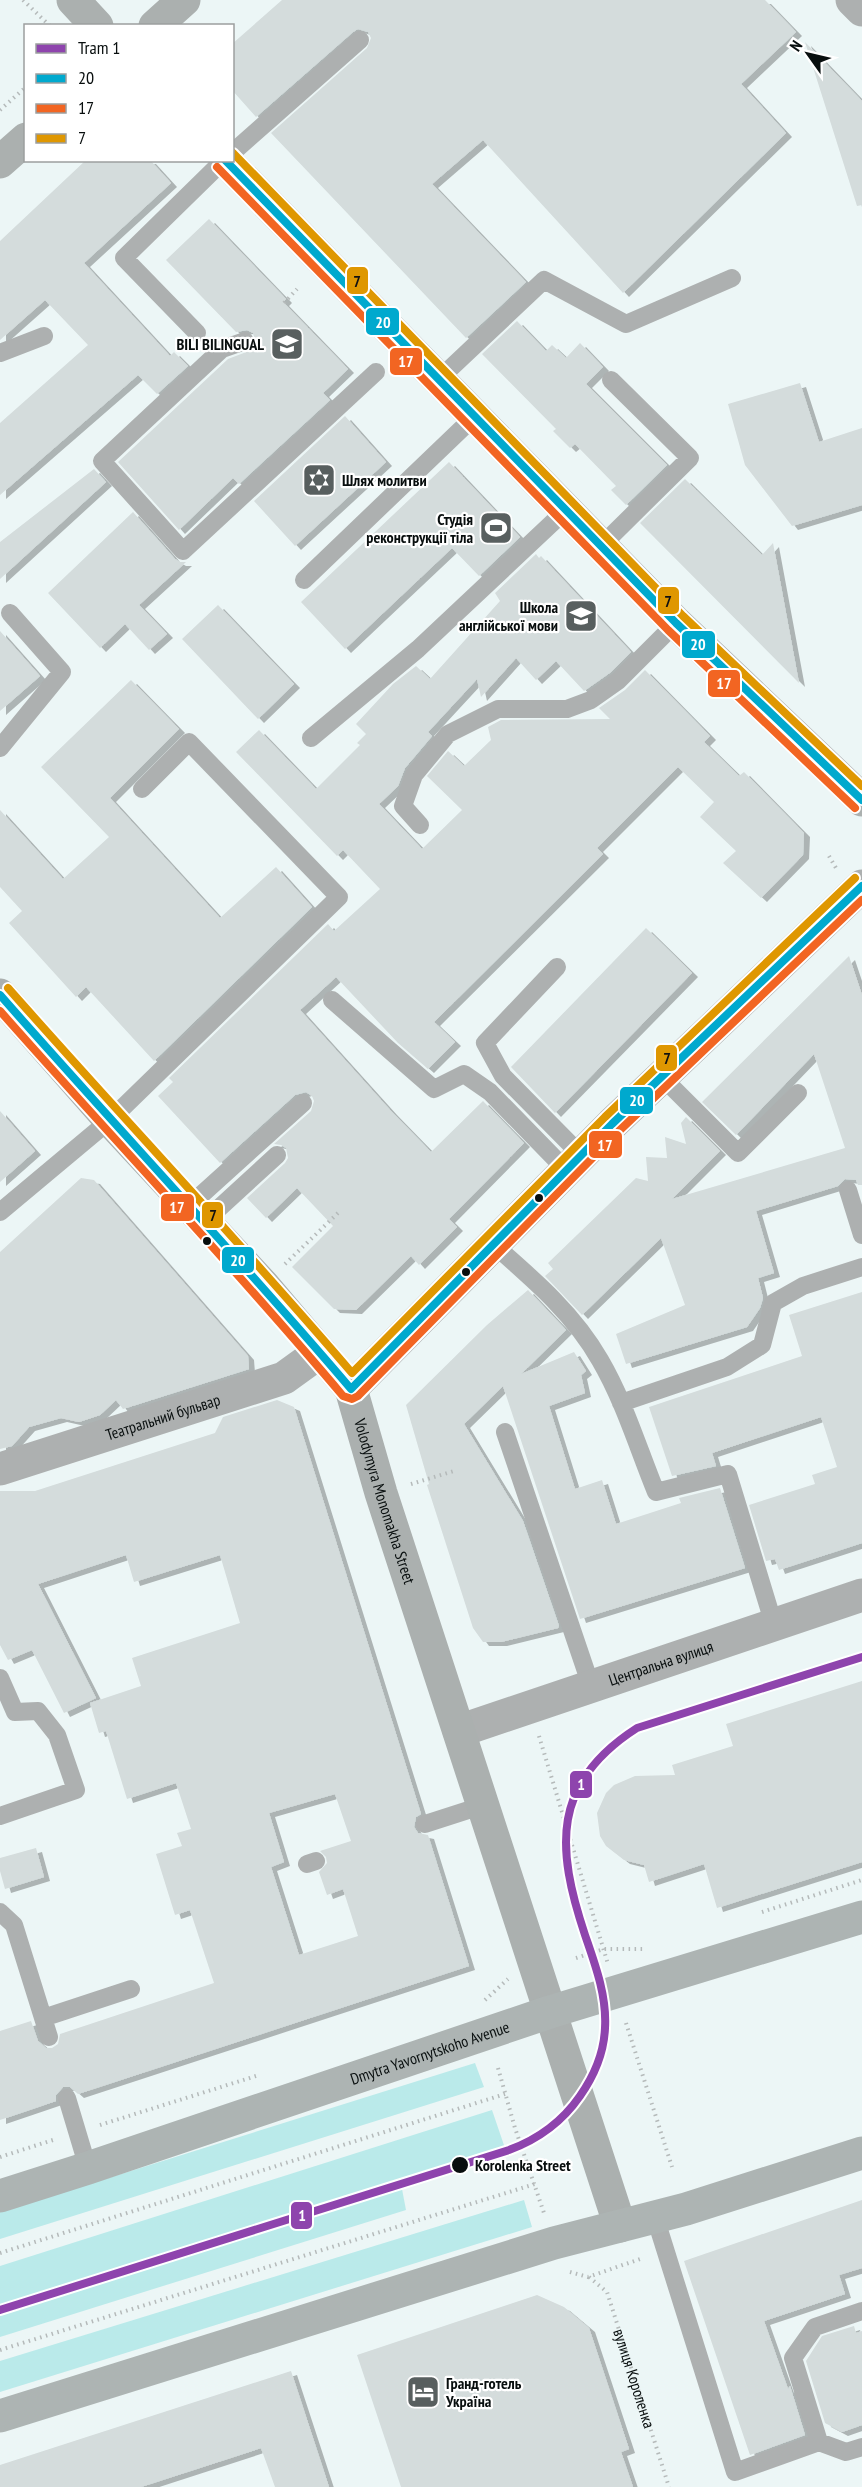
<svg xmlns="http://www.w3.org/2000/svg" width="862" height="2487" font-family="'PT Sans Narrow',sans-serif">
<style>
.green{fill:#baeaea}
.building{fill:#d4dcdc;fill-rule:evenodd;filter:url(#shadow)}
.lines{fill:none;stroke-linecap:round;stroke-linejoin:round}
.path{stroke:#b5baba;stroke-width:4;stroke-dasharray:1.5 4.5;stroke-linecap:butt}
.lane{stroke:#adb0b0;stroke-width:18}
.street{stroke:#adb0b0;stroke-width:33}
.secondary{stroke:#abb0af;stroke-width:33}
.primary{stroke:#adb4b3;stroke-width:33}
.bus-1-casing{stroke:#fff;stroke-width:12}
.bus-2-casing{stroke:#fff;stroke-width:12}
.bus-3-casing{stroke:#fff;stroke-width:12}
.bus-1{stroke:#00a9ce;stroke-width:8}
.bus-2{stroke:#f26522;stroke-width:8}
.bus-3{stroke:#df9701;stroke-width:8}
.tram-1-casing{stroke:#fff;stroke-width:12}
.tram-1{stroke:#8e44ad;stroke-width:8}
.bus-dot{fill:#080e0e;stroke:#fff;stroke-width:2}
.labels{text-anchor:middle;stroke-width:4.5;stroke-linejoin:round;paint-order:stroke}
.poi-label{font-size:16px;font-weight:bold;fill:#080e0e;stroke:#fff;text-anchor:end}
.street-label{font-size:16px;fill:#080e0e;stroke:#fff}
.stop-label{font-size:16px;font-weight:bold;fill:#080e0e;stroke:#fff;text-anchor:start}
.line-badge{stroke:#fff;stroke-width:2}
.badge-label{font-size:16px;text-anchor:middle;font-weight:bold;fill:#fff}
.pale-badge-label{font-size:16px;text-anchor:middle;font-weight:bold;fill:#111}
</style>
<defs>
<filter id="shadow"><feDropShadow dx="6" dy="4" stdDeviation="0" flood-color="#0004"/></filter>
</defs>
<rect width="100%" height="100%" fill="#ecf6f6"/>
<path class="green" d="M 475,2063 L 484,2087 L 0,2239 L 0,2212 Z
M 492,2110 L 507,2154 L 402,2189 L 406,2210 L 0,2337 L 0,2266 Z
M 524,2200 L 532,2227 L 0,2392 L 0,2361 Z"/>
<path class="building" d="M 282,0 L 765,0 L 796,32 L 741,84 L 786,133 L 623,293 L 483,140 L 432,184 L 526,282 L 466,338 L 271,133 L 367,48 L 371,38 L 368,32 L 358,29 L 353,32 L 256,117 L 232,90 L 232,44 Z
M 805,42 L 862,101 L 862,205 L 857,206 Z
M 86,160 L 150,160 L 171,183 L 84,263 L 170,356 L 174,352 L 188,366 L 157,394 L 138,375 L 0,495 L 0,423 L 88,345 L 45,300 L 0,340 L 0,241 Z
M 209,219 L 286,299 L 283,302 L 348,369 L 323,393 L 330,400 L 239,484 L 233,478 L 179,530 L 118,462 L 228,359 L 249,351 L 256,344 L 253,333 L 247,330 L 236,332 L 166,260 Z
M 517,321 L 546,351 L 552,345 L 566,358 L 580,343 L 603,367 L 586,384 L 667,465 L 626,505 L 611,490 L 616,486 L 575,444 L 570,448 L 553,431 L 556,429 L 482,354 Z
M 800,383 L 819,442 L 862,428 L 862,505 L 792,526 L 745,465 L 728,404 Z
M 345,416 L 386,462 L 295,546 L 254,501 Z
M 449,462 L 520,537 L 479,576 L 452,548 L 345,649 L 301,602 Z
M 94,469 L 106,482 L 0,579 L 0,542 Z
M 685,479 L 762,555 L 773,543 L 799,683 L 640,523 Z
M 133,512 L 175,559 L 180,562 L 186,562 L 139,605 L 167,634 L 149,650 L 125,624 L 100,648 L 48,593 Z
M 536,554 L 539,558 L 541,556 L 631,652 L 611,672 L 584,691 L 556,661 L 536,680 L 516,658 L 481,697 L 477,679 L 428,732 L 432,736 L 405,768 L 398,786 L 379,804 L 422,849 L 462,810 L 427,776 L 448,751 L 464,766 L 491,740 L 488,727 L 501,720 L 610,719 L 599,708 L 625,690 L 645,670 L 710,736 L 704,742 L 739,776 L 744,772 L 804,833 L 803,855 L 761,898 L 723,863 L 736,851 L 700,817 L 714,802 L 678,767 L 597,848 L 603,854 L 434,1022 L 455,1042 L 428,1069 L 398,1043 L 336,977 L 300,1010 L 391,1111 L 431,1152 L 483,1101 L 524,1143 L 449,1219 L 457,1227 L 419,1265 L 411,1256 L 356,1310 L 334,1309 L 292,1267 L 333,1226 L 297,1188 L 266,1218 L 247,1198 L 285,1163 L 288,1158 L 286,1148 L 281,1145 L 274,1144 L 311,1111 L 314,1101 L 312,1096 L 306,1092 L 295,1095 L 220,1163 L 158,1096 L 173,1082 L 169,1078 L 328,924 L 334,931 L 380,889 L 343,850 L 337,856 L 236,752 L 259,730 L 316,789 L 360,745 L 357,743 L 366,734 L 356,724 L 393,684 L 416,666 L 430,679 L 500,601 L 495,593 Z
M 218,605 L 294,684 L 258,719 L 182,639 Z
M 0,631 L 40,676 L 0,711 Z
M 131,680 L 179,729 L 110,798 L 220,918 L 276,867 L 312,907 L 154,1061 L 86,987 L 76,997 L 9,923 L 22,911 L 0,887 L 0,810 L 63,879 L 109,837 L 41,767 Z
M 646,928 L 692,973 L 555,1113 L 511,1067 Z
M 849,956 L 862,995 L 862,1185 L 858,1185 L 856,1180 L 845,1179 L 838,1186 L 756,1211 L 774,1273 L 758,1278 L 763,1298 L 760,1308 L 747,1327 L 626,1364 L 616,1334 L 685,1305 L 661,1238 L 582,1315 L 545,1276 L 553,1269 L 548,1263 L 636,1178 L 648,1181 L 646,1157 L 667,1158 L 665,1137 L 686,1144 L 681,1123 L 686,1117 L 720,1151 L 672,1199 L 845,1148 L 814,1054 L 736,1135 L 702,1102 Z
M 0,1111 L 35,1151 L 0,1182 Z
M 81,1178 L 94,1180 L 248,1356 L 249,1369 L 123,1409 L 116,1400 L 100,1415 L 79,1422 L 61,1418 L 29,1427 L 12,1446 L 0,1449 L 0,1252 Z
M 528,1290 L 566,1330 L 521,1374 L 574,1352 L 586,1371 L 581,1375 L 585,1393 L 549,1406 L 575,1489 L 602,1480 L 616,1524 L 681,1503 L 679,1498 L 720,1488 L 745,1568 L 580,1619 L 503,1386 L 464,1424 L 523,1521 L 559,1626 L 558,1628 L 501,1642 L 483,1642 L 473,1628 L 427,1485 L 429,1484 L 406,1405 L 487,1325 Z
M 862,1292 L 862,1543 L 779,1570 L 775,1559 L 766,1561 L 749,1505 L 815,1484 L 812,1475 L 837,1467 L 821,1417 L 712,1453 L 716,1466 L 672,1476 L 649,1407 L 802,1356 L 789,1315 Z
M 277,1400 L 294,1407 L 421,1814 L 416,1817 L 414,1827 L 418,1833 L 428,1835 L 469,1966 L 78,2094 L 70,2087 L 63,2087 L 56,2095 L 56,2101 L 0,2120 L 0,2031 L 31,2021 L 38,2041 L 46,2048 L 52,2048 L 58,2044 L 60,2034 L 214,1983 L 190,1910 L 175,1915 L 156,1854 L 182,1846 L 177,1833 L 191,1829 L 176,1783 L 127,1799 L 106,1731 L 99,1733 L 90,1703 L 141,1686 L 132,1658 L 240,1623 L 220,1555 L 134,1582 L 126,1555 L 38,1584 L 96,1698 L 64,1713 L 32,1650 L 8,1660 L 0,1645 L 0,1491 L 35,1491 L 215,1433 L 223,1417 ZM 335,1794 L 351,1841 L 320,1851 L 326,1857 L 327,1863 L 319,1872 L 327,1895 L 343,1889 L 358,1936 L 299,1955 L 271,1867 L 284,1862 L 269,1813 Z
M 862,1681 L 862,1862 L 717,1908 L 704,1864 L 649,1882 L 644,1865 L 624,1860 L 606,1846 L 600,1836 L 597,1813 L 606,1793 L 614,1785 L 635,1776 L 675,1775 L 672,1765 L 733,1746 L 726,1724 Z
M 36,1848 L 44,1877 L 5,1889 L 0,1871 L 0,1858 Z
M 862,2200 L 862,2268 L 839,2275 L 845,2294 L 764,2321 L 788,2389 L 790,2386 L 805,2435 L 750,2455 L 684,2261 Z
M 537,2295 L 564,2307 L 589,2328 L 629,2449 L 621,2452 L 633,2487 L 401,2487 L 357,2355 Z
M 854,2326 L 856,2333 L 862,2331 L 862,2425 L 842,2432 L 825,2423 L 806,2361 L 822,2336 Z
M 291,2371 L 329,2487 L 275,2487 L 261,2448 L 141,2487 L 0,2487 L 0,2465 Z"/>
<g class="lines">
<g class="path">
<path d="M 23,0 L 50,26"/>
<path d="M 0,110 L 26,87"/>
<path d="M 284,303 L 297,289"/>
<path d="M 829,856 L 836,868"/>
<path d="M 285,1264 L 338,1213"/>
<path d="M 411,1484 L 454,1471"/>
<path d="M 539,1736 L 608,1964"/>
<path d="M 762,1912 L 862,1880"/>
<path d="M 576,1958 L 604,1949 L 643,1949"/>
<path d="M 485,2000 L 508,1979"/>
<path d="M 626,2023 L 672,2167"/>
<path d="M 498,2068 L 515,2128 L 545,2216"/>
<path d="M 100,2125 L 256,2076"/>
<path d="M 0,2157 L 56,2139"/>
<path d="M 0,2253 L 505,2094"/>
<path d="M 570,2272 L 588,2277 L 643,2258"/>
<path id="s1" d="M 589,2277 L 607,2292 L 669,2487"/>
<path d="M 0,2350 L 535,2184"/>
</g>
<path class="lane" d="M 232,153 L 360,40
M 197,333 L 124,258 L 224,160
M 245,341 L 222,349 L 102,461 L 183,551 L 376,372
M 0,353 L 44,336
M 438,380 L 544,280 L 626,324 L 732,278
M 601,546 L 690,458 L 611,380
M 304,580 L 475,416
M 311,738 L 418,649 L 566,510
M 0,748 L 62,672 L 10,613
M 420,825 L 403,806 L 414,775 L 448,734 L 498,709 L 567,709 L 591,700 L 618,681 L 676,623
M 557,967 L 485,1043 L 503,1076 L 582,1156
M 332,1000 L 434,1089 L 464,1074 L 490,1092 L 567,1171
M 661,1076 L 738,1153 L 798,1093
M 848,1190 L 862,1235
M 190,1205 L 303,1103
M 0,1212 L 110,1120 L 339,897 L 189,742 L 142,789
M 205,1221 L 277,1155
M 494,1245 C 533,1279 574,1314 600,1360 C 624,1401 638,1448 656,1492 L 728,1474 L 774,1625
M 621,1403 L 727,1367 L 762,1345 L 773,1303 L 803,1286 L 862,1267
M 505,1432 L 591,1686
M 0,1678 L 15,1712 L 38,1711 L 57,1735 L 76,1790 L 0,1816
M 425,1824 L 484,1805
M 307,1864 L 316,1861
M 0,1912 L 14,1925 L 49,2037
M 43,2018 L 131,1989
M 67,2098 L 88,2168
M 655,2217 L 735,2472 L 819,2442 L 846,2452 L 862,2447
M 819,2442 L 793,2358 L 815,2327 L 862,2311"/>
<g class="street">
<path d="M 852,0 L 862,10"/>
<path d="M 225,160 L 676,623 L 855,793"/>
<path d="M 351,1389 L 612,1124 L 862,886"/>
<path id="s2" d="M 0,1469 L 284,1378 L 320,1352"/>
<path id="s3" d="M 459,1731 L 862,1595"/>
</g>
<g class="secondary">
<path d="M 73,0 L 97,26"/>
<path d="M 155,26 L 184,0"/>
<path d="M 0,162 L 26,139"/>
<path d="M 855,793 L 862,800"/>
<path id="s4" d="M 0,995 L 110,1120 L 263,1285 L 351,1389 L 381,1493 L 620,2226"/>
</g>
<g class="primary">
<path id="s5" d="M 0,2196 L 88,2168 L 550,2012 L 862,1917"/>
<path d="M 0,2416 L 554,2243 L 686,2209 L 862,2153"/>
</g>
<defs>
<path id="bus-1" d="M 225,160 L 676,623 L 862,800
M 0,995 C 116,1127 237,1255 351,1389 L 612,1124 L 862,886"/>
<path id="bus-2" d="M 217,167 L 668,630 L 855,808
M 0,1011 C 114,1140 232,1264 343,1396 L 352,1399 L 358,1396 L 619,1131 L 862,900"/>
<path id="bus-3" d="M 233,153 L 683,616 L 862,786
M 8,988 C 122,1117 240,1242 352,1373 L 605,1117 L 855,878"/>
</defs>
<use href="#bus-1" class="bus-1-casing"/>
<use href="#bus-2" class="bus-2-casing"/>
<use href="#bus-3" class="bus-3-casing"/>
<use href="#bus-1" class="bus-1"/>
<use href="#bus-2" class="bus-2"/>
<use href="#bus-3" class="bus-3"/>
<defs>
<path id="tram-1" d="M 0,2310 L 509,2150 C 539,2139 562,2122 580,2096 C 594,2076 604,2052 605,2028 C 607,1996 595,1964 585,1935 C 556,1848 551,1783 637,1728 L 862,1657"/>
</defs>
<use href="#tram-1" class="tram-1-casing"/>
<use href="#tram-1" class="tram-1"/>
</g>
<defs>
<symbol id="school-square" viewBox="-11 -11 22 22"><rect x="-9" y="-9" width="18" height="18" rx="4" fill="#585f5f" stroke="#fff"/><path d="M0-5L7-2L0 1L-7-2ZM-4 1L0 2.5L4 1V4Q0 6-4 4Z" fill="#fff"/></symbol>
<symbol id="synagogue-square" viewBox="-11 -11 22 22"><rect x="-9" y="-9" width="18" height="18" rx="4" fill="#585f5f" stroke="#fff"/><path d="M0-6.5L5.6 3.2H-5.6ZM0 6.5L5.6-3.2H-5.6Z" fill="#fff"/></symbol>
<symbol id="stadium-square" viewBox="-11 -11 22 22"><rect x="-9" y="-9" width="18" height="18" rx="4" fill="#585f5f" stroke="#fff"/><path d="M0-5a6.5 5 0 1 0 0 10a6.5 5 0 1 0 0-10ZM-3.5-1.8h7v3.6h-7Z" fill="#fff"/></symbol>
<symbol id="hotel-square" viewBox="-11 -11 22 22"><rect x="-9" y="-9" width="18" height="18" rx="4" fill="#585f5f" stroke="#fff"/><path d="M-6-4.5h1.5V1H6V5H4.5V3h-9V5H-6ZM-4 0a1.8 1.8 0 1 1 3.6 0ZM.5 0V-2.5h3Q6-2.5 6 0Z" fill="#fff"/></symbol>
</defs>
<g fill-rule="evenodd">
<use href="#school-square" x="268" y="325" width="38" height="38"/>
<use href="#synagogue-square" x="300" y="461" width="38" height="38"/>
<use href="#stadium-square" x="477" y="509" width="38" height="38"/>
<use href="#school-square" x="562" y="597" width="38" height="38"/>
<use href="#hotel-square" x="404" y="2373" width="38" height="38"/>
</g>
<g class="bus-dot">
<circle cx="539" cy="1198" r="5"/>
<circle cx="207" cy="1241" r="5"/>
<circle cx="466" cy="1272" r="5"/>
<circle cx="460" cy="2165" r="9"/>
</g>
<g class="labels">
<g class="poi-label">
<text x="264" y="350">BILI BILINGUAL</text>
<text x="342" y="486" text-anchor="start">Шлях молитви</text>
<text x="473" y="525">Студія<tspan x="473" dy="18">реконструкції тіла</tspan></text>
<text x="558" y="613">Школа<tspan x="558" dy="18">англійської мови</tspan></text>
<text x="446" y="2389" text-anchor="start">Гранд-готель<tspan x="446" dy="18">Україна</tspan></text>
</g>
<g class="street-label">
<text dy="6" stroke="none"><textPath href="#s2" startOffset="171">Театральний бульвар</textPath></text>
<text dy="6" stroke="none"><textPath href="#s4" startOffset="645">Volodymyra Monomakha Street</textPath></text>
<text dy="6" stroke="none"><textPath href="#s3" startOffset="213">Центральна вулиця</textPath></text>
<text dy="6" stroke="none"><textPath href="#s5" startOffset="453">Dmytra Yavornytskoho Avenue</textPath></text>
<text dy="6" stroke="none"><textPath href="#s1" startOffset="114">вулиця Короленка</textPath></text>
</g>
<g class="stop-label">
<text x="475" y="2171">Korolenka Street</text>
</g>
</g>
<g class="line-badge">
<rect x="346" y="266" width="23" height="29" rx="6" fill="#df9701"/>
<rect x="365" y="307" width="35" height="29" rx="6" fill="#00a9ce"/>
<rect x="389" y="347" width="34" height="29" rx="6" fill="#f26522"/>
<rect x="657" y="586" width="23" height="29" rx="6" fill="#df9701"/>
<rect x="681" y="630" width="35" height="29" rx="6" fill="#00a9ce"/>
<rect x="707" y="669" width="34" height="29" rx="6" fill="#f26522"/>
<rect x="655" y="1044" width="23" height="28" rx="6" fill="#df9701"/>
<rect x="619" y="1086" width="35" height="29" rx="6" fill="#00a9ce"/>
<rect x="588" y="1130" width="35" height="29" rx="6" fill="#f26522"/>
<rect x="160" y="1193" width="35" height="29" rx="6" fill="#f26522"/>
<rect x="201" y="1201" width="23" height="28" rx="6" fill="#df9701"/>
<rect x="221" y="1246" width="34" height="28" rx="6" fill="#00a9ce"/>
<rect x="569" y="1770" width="24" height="29" rx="6" fill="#8e44ad"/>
<rect x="290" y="2201" width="23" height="29" rx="6" fill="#8e44ad"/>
</g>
<g class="badge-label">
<text x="383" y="328">20</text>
<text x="406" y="367">17</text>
<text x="698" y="650">20</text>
<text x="724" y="689">17</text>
<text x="637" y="1106">20</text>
<text x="605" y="1151">17</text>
<text x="177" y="1213">17</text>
<text x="238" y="1266">20</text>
<text x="581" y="1790">1</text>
<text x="302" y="2221">1</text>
</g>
<g class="pale-badge-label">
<text x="357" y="287">7</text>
<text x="668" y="607">7</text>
<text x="667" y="1064">7</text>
<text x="213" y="1221">7</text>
</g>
<rect x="24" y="24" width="210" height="138" fill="#ffffff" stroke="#9c9f9f" stroke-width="1.5"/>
<rect x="36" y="44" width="30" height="9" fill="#8e44ad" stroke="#9c9f9f" stroke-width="1.5"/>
<text x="78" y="54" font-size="18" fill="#080e0e">Tram 1</text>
<rect x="36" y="74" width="30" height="9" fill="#00a9ce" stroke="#9c9f9f" stroke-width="1.5"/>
<text x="78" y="84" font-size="18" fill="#080e0e">20</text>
<rect x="36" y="104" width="30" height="9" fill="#f26522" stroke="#9c9f9f" stroke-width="1.5"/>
<text x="78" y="114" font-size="18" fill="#080e0e">17</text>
<rect x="36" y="134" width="30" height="9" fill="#df9701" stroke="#9c9f9f" stroke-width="1.5"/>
<text x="78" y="144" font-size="18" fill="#080e0e">7</text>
<g transform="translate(808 54) rotate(304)" stroke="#ffffff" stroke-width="4.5" paint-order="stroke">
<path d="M0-4.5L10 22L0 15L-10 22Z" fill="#080e0e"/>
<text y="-9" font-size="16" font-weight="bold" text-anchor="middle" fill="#080e0e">N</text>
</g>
</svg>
